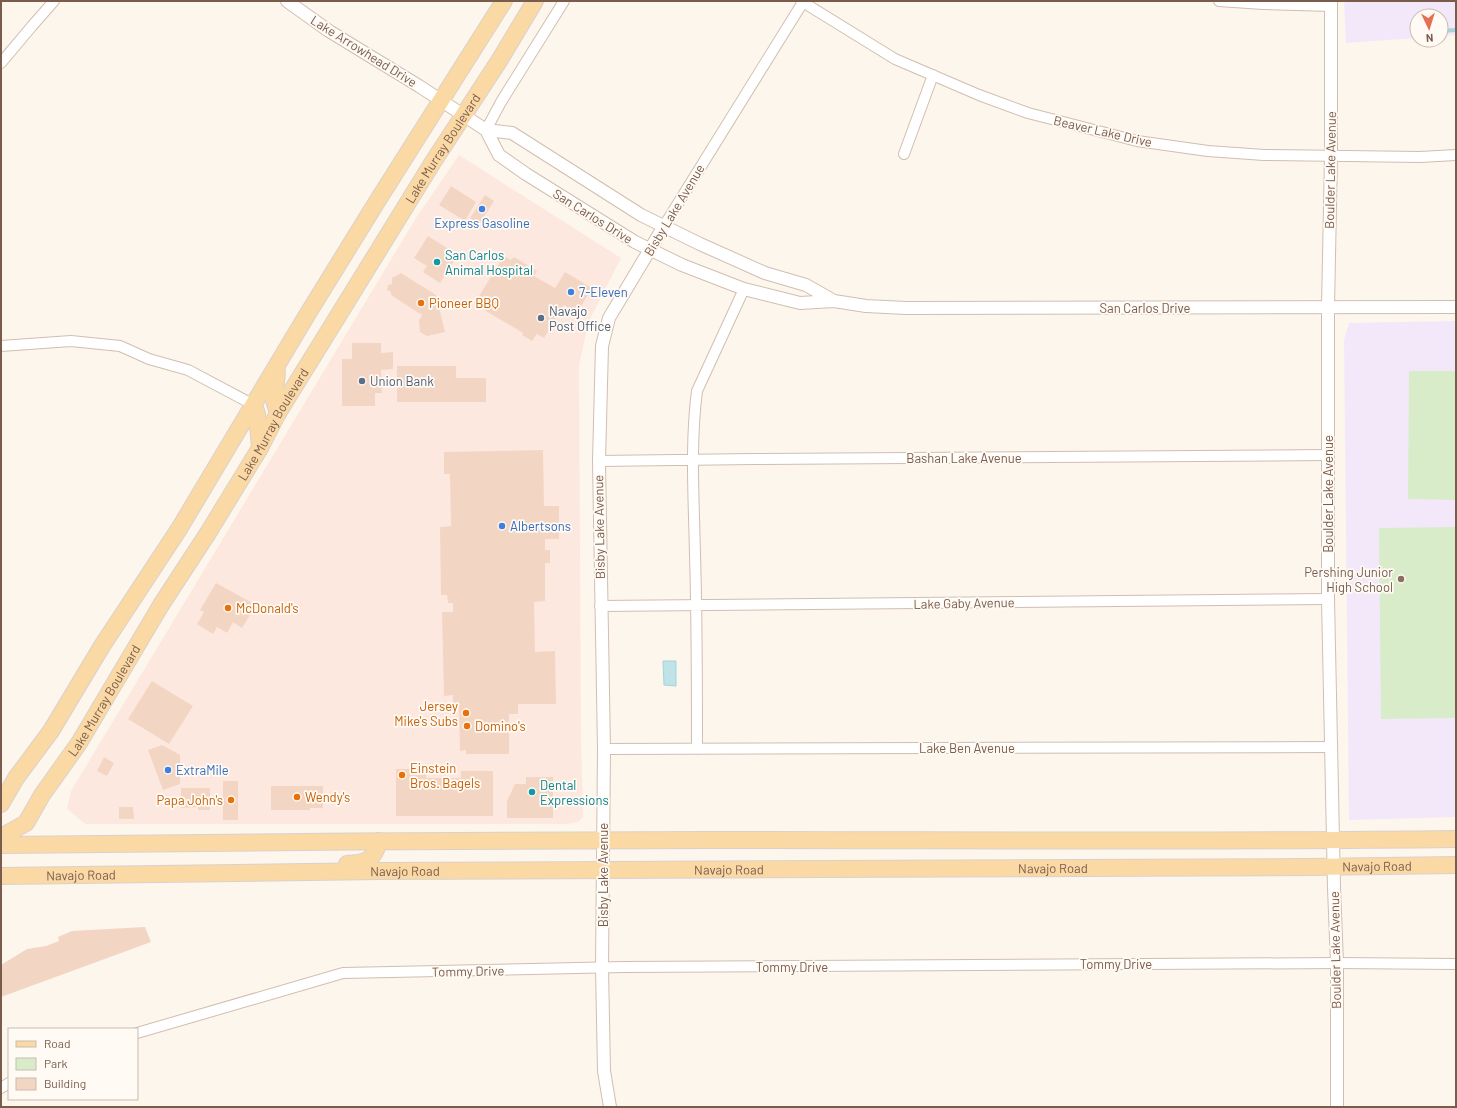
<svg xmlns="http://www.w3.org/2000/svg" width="1457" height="1108" font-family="Barlow,sans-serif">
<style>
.commercial{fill:#fde8e0}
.education{fill:#f3e8fa}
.green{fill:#d8ecc9}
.water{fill:#bfe3e8;stroke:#a5d3da}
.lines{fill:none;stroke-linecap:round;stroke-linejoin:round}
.stream{stroke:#a5d3da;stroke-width:4}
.building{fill:#f3d5c3}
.minor-casing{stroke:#d1beb0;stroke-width:12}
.tertiary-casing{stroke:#d1beb0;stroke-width:14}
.primary-casing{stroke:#dad1cd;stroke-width:18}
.minor{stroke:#fff;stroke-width:10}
.tertiary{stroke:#fff;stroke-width:12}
.primary{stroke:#fbd9a5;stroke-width:16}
.shop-dot{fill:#3f7fe0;stroke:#fffaf3;stroke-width:1.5}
.culture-dot{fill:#0f9aa8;stroke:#fffaf3;stroke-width:1.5}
.food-dot{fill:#e8710a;stroke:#fffaf3;stroke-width:1.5}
.service-dot{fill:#5c6f8a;stroke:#fffaf3;stroke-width:1.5}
.education-dot{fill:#8d6e63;stroke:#fffaf3;stroke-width:1.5}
.labels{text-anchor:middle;stroke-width:3.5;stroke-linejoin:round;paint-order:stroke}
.street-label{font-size:13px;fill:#7a5c4d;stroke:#fffaf3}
.shop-label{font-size:13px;fill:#366cbe;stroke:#fffaf3;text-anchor:start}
.culture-label{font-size:13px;fill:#0d838f;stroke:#fffaf3;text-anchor:start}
.food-label{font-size:13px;fill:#c56008;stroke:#fffaf3;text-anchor:start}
.service-label{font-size:13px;fill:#4e5e75;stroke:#fffaf3;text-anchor:start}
.education-label{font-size:13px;fill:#785e54;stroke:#fffaf3;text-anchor:end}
</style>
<rect width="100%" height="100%" fill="#fdf6ec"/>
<path class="commercial" d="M 459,155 L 621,258 L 589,321 L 579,365 L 581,738 L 583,817 L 578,822 L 568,824 L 85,824 L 67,809 L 71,791 L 416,218 Z"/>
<path class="education" d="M 1344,1 L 1456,1 L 1456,35 L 1441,36 L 1441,16 L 1417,16 L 1417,38 L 1346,43 Z
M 1456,321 L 1456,817 L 1349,820 L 1344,340 L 1349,323 Z"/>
<path class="green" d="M 1409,371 L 1456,371 L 1456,500 L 1408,499 Z
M 1456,527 L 1456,718 L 1381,719 L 1379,528 Z"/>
<path class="water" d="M 663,661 L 676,661 L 676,686 L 664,685 Z"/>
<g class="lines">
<path class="stream" d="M 1441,31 L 1456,30
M 1416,33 L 1417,33"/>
</g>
<path class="building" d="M 451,186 L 476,202 L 465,221 L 439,205 Z
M 485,195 L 494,201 L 479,224 L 470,218 Z
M 428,236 L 458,255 L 440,283 L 423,272 L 427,266 L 414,258 Z
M 504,256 L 511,260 L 514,257 L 537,271 L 534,276 L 555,288 L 565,272 L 592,288 L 577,313 L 564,305 L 544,338 L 537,334 L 532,341 L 522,335 L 523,333 L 474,304 Z
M 401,273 L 436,295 L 445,332 L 427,336 L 420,332 L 419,320 L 422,316 L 421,313 L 420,314 L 391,295 L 391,292 L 387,290 L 388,285 L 392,284 L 392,278 Z
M 352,343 L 381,343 L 381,353 L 393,352 L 393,369 L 381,370 L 382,393 L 375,393 L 375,406 L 342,406 L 342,359 L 352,359 Z
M 397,366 L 456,366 L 456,378 L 486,378 L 486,402 L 397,402 Z
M 543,450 L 544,506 L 559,506 L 559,539 L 545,539 L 545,550 L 550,550 L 550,563 L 545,563 L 545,601 L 534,602 L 535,652 L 555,651 L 556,704 L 518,704 L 518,714 L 509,714 L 509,754 L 466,754 L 466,750 L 460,751 L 459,705 L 453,705 L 453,695 L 444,696 L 442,612 L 453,612 L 453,603 L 448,603 L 447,595 L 441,595 L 440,527 L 451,526 L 450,474 L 444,474 L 444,452 Z
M 216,583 L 256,605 L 242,628 L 233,622 L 227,633 L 217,627 L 213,634 L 197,624 L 204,612 L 200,610 Z
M 152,681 L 193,706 L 169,744 L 128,719 Z
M 162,745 L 180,755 L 180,784 L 163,790 L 148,750 Z
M 104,757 L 114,763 L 107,776 L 97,771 Z
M 396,769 L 426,769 L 426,778 L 461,778 L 461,771 L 493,771 L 493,816 L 396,816 Z
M 526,777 L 553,777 L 553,818 L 507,818 L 507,801 L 515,784 L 526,784 Z
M 223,781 L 238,781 L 238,820 L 223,820 Z
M 271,786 L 323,786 L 323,808 L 310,808 L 310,810 L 271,810 Z
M 181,788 L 210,788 L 210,810 L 198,810 L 198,807 L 181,808 Z
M 119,807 L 133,807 L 134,819 L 119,819 Z
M 145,927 L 151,942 L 1,997 L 1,965 L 27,949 L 46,946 L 59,941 L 58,937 L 72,931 Z"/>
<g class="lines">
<defs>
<path id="minor" d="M 801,1 L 895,59 L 979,95 L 1028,113 L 1137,141 L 1208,151 L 1264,155 L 1420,157 L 1456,155
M 1219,1 L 1263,4 L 1331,6
M 1,63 L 32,26 L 54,1
M 486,130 L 501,102 L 564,1
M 904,154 L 933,75
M 664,226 L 803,2
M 1,346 L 71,341 L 120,346 L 149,359 L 188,370 L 254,405
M 599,461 L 753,459 L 1329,455
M 600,606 L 1328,599
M 604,749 L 1331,747
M 697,749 C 697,684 697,620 695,555 C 694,501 690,445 697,391 L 744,289
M 137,1033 L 343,973 L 623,967 L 1337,963 L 1456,964
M 1,1088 L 9,1083"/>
<path id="tertiary" d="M 287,1 L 329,31 L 419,86 L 486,130 L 512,133 L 641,215 L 700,244 L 765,273 L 806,285 L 834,301
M 1331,1 L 1331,156 L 1328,307 L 1328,599 L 1334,888 L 1337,963 L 1337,1107
M 486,130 L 499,155 L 526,174 L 635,242 L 682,265 L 744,289 L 800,303 L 834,301 L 866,306 L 906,308 L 1456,307
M 610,1107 L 604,1071 L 602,968 L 604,749 L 599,461 L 602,346 L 609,318 L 664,226"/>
<g id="primary">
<path d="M 277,372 L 274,400 L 278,413"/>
<path d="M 254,405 L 257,414 L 260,448"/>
<path d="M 1,804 L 16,778 L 51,731 L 102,646 L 179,529 L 307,315 L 378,200 L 504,1"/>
<path id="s1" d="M 1,837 L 26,823 L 42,795 L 79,743 L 161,605 L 208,533 L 260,448 L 278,413 L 330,329 L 433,162 L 499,61 L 535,1"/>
<path d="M 1,845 C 237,842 474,840 710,840 C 959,840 1207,842 1456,839"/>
<path d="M 347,864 C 366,863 374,861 379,841"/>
<path id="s2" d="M 1,876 L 381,871 L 1309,867 L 1456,865"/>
</g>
</defs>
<use href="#minor" class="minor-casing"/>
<use href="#tertiary" class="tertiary-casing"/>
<use href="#primary" class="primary-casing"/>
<use href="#minor" class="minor"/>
<use href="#tertiary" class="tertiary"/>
<use href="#primary" class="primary"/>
</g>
<g class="shop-dot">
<circle cx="482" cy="209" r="4"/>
<circle cx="571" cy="292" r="4"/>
<circle cx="502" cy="526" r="4"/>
<circle cx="168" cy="770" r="4"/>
</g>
<g class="culture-dot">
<circle cx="437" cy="262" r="4"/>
<circle cx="532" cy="792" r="4"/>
</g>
<g class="food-dot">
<circle cx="421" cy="303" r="4"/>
<circle cx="228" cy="608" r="4"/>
<circle cx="466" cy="713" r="4"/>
<circle cx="467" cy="726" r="4"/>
<circle cx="402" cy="775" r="4"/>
<circle cx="297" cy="797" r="4"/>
<circle cx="231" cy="800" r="4"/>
</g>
<g class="service-dot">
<circle cx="541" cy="318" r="4"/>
<circle cx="362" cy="381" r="4"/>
</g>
<circle class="education-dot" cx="1401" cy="579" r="4"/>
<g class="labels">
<g class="street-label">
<text transform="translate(364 51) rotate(32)" y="5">Lake Arrowhead Drive</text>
<text transform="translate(1103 131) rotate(13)" y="5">Beaver Lake Drive</text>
<text dy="5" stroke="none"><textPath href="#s1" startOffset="822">Lake Murray Boulevard</textPath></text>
<text transform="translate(1330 170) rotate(-89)" y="5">Boulder Lake Avenue</text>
<text transform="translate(674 210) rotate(-59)" y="5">Bisby Lake Avenue</text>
<text transform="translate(593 216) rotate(32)" y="5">San Carlos Drive</text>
<text x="1145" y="313">San Carlos Drive</text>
<text dy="5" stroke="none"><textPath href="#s1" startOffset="498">Lake Murray Boulevard</textPath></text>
<text x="964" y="463">Bashan Lake Avenue</text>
<text transform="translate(1328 494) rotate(-90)" y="5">Boulder Lake Avenue</text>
<text transform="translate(599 527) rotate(-91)" y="5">Bisby Lake Avenue</text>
<text transform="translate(964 603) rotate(-1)" y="5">Lake Gaby Avenue</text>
<text dy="5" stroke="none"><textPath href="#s1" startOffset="174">Lake Murray Boulevard</textPath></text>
<text x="967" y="753">Lake Ben Avenue</text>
<text dy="5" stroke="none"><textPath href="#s2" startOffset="1376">Navajo Road</textPath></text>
<text dy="5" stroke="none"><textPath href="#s2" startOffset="1052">Navajo Road</textPath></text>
<text dy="5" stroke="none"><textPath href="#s2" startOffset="728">Navajo Road</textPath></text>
<text dy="5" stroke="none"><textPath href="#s2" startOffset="404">Navajo Road</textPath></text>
<text dy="5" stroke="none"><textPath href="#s2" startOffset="80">Navajo Road</textPath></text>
<text transform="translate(603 875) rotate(-90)" y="5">Bisby Lake Avenue</text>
<text transform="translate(1335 950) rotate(-91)" y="5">Boulder Lake Avenue</text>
<text x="1116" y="969">Tommy Drive</text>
<text x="792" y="972">Tommy Drive</text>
<text transform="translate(468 971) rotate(-1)" y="5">Tommy Drive</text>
</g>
<g class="shop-label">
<text x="482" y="228" text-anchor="middle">Express Gasoline</text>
<text x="579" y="297">7-Eleven</text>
<text x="510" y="531">Albertsons</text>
<text x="176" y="775">ExtraMile</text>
</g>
<g class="culture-label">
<text x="445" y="260">San Carlos<tspan x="445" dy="15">Animal Hospital</tspan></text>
<text x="540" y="790">Dental<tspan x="540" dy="15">Expressions</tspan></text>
</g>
<g class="food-label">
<text x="429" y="308">Pioneer BBQ</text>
<text x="236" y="613">McDonald's</text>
<text x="458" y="711" text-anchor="end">Jersey<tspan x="458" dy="15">Mike's Subs</tspan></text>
<text x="475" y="731">Domino's</text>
<text x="410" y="773">Einstein<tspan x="410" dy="15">Bros. Bagels</tspan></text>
<text x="305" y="802">Wendy's</text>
<text x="223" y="805" text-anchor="end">Papa John's</text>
</g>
<g class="service-label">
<text x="549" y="316">Navajo<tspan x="549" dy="15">Post Office</tspan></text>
<text x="370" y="386">Union Bank</text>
</g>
<g class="education-label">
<text x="1393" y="577">Pershing Junior<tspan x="1393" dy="15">High School</tspan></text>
</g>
</g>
<rect width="1457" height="1108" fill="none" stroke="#7a5c4d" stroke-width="4"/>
<rect x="8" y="1028" width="130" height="72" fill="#fffaf3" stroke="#cabbb1"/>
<rect x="16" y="1041" width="20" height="6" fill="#fbd9a5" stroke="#cabbb1"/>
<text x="44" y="1048" font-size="12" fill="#7a5c4d">Road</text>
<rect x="16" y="1058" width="20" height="12" fill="#d8ecc9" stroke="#cabbb1"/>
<text x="44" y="1068" font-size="12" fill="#7a5c4d">Park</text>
<rect x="16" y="1078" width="20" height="12" fill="#f3d5c3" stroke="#cabbb1"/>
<text x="44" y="1088" font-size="12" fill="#7a5c4d">Building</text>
<g transform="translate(1429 28) rotate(176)"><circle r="19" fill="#fffaf3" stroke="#cabbb1"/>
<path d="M0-3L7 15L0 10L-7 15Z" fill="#e76f51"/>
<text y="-6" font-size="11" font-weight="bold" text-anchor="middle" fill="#7a5c4d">N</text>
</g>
</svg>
